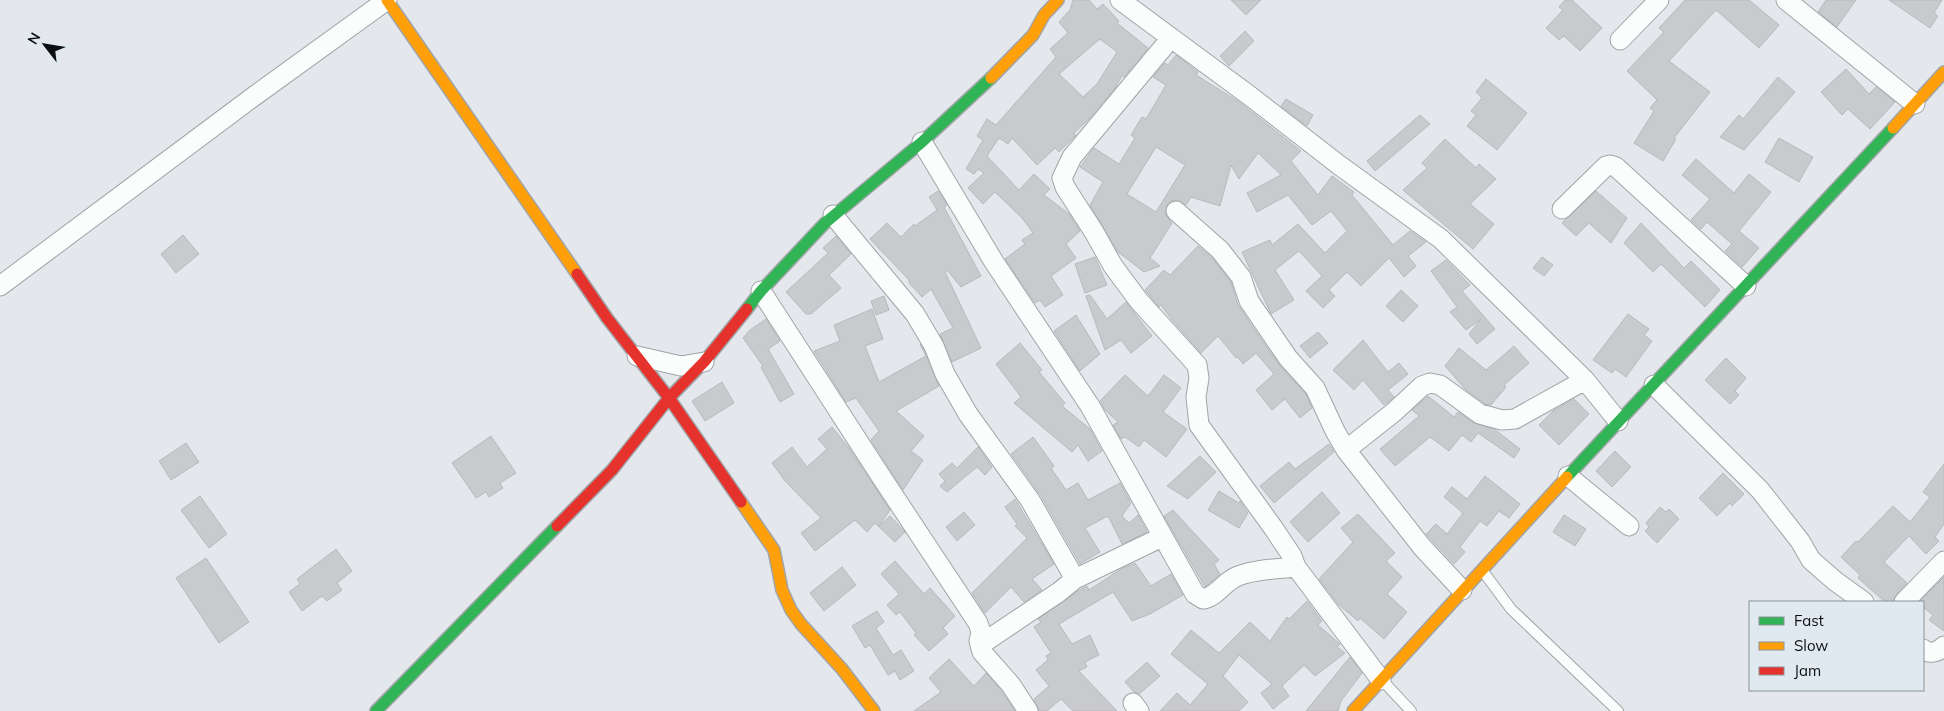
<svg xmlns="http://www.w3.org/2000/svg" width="1944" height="711" font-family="Mulish,sans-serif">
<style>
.building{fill:#c9cace;stroke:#b8b9bd;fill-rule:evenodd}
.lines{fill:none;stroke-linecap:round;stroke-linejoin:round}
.lane-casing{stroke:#a1a4a7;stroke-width:12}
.street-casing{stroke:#a1a4a7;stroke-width:21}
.fast-casing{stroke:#a1a4a7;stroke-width:14}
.slow-casing{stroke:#a1a4a7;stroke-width:14}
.jam-casing{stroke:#a1a4a7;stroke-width:14}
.lane{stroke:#fbfcfc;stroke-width:10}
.street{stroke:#fbfcfc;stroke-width:19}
.fast{stroke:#30b455;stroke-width:11}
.slow{stroke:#ff9f0a;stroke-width:11}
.jam{stroke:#e5322d;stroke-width:11}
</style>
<rect width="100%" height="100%" fill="#e4e8ec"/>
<path class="building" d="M 1073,0 L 1089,0 L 1097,9 L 1103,4 L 1119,21 L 1117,23 L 1148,48 L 1124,77 L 1122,76 L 1115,88 L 1088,120 L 1073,134 L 1076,135 L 1059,152 L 1055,148 L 1037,165 L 1012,138 L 1008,144 L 999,138 L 987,156 L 1019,190 L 1034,174 L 1050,189 L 1044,195 L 1069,214 L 1080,231 L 1066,244 L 1076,258 L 1051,276 L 1063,295 L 1045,307 L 1040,300 L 1035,303 L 1005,259 L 1025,244 L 1022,240 L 1033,233 L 1022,218 L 995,192 L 983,204 L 968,188 L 984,173 L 978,169 L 974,174 L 966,169 L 983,140 L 977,136 L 987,119 L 996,125 L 1056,57 L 1050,49 L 1068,33 L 1059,22 L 1070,10 ZM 1100,39 L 1117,52 L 1097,84 L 1083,97 L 1059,74 Z
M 1231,0 L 1261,0 L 1246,15 Z
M 1565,0 L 1572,0 L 1602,28 L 1580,51 L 1564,36 L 1559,40 L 1546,28 L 1563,10 L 1559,7 Z
M 1685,0 L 1749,0 L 1779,25 L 1759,48 L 1716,10 L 1669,61 L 1710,92 L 1674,138 L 1676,139 L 1663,161 L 1634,143 L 1654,111 L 1650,108 L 1657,100 L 1627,71 L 1664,32 L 1659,28 Z
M 1826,0 L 1856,0 L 1837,27 L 1818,12 Z
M 1889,0 L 1942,0 L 1934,13 L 1938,16 L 1930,28 Z
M 1245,31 L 1254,41 L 1229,66 L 1220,56 Z
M 1176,55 L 1198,72 L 1196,75 L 1239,102 L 1301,151 L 1291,161 L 1318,195 L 1332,176 L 1354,192 L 1352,195 L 1393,245 L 1410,231 L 1426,242 L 1408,256 L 1416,266 L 1404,277 L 1389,258 L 1361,286 L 1347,272 L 1329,290 L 1335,296 L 1323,308 L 1306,291 L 1322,276 L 1299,251 L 1275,270 L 1294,300 L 1271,314 L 1242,252 L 1270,240 L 1272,245 L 1298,224 L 1325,253 L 1347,231 L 1331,211 L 1312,225 L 1288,195 L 1257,212 L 1247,193 L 1281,175 L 1258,153 L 1239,179 L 1231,165 L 1220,206 L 1191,197 L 1186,205 L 1178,200 L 1172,201 L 1167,204 L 1165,214 L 1172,223 L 1150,258 L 1160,266 L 1144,272 L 1118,252 L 1090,205 L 1103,182 L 1080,167 L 1094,148 L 1119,164 L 1135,138 L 1131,135 L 1142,117 L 1146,119 L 1166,85 L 1153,77 L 1165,63 L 1168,65 ZM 1156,147 L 1185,165 L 1156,212 L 1127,194 Z
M 1846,69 L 1869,94 L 1876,87 L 1895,102 L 1870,129 L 1848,109 L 1842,115 L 1821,92 Z
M 1778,77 L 1795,92 L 1744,150 L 1720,137 L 1739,115 L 1743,119 Z
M 1486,79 L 1527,113 L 1497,150 L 1467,126 L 1476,115 L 1471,111 L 1482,98 L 1476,92 Z
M 1286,99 L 1313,115 L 1307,126 L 1281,106 Z
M 1420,115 L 1430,124 L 1375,171 L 1367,161 Z
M 1779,138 L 1813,157 L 1799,182 L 1765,162 Z
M 1445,139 L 1476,168 L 1479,164 L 1496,179 L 1470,204 L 1494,224 L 1473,249 L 1403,190 L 1427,168 L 1422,163 Z
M 1696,159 L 1734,193 L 1749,174 L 1771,192 L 1739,231 L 1759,248 L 1742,267 L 1725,251 L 1732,244 L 1707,222 L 1701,229 L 1691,220 L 1710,199 L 1682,175 Z
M 938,191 L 947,205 L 944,207 L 981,276 L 961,287 L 947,270 L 945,272 L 981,348 L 952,362 L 940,334 L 953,328 L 931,289 L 922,297 L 909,283 L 909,280 L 870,239 L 887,223 L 901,237 L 914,224 L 915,226 L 937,210 L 929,197 Z
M 1596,191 L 1627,218 L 1611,243 L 1589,223 L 1576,236 L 1562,223 Z
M 1641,223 L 1684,268 L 1691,261 L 1720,290 L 1705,307 L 1661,264 L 1653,272 L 1624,243 Z
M 183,235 L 199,254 L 176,273 L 161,254 Z
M 836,236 L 851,254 L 829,275 L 841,288 L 811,314 L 806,314 L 786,292 L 828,253 L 823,248 Z
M 1198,246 L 1212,258 L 1231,282 L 1238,305 L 1252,326 L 1280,366 L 1306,394 L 1312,408 L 1300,418 L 1285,399 L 1272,410 L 1256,390 L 1274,374 L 1256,353 L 1243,364 L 1238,357 L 1236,358 L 1218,336 L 1201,353 L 1172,320 L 1161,305 L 1159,307 L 1145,290 L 1164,270 L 1170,275 Z
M 1095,257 L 1107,285 L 1085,293 L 1075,264 Z
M 1542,257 L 1553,265 L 1544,276 L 1533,268 Z
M 1446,260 L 1470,285 L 1462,291 L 1495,329 L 1477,344 L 1469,334 L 1481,319 L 1466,330 L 1450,312 L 1457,307 L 1431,271 Z
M 1401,290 L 1418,306 L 1403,322 L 1386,306 Z
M 1090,295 L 1107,319 L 1126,302 L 1152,336 L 1131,353 L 1121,340 L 1105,350 L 1086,296 Z
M 884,296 L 889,310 L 876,315 L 871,301 Z
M 872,309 L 883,339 L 865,346 L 879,382 L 926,356 L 920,344 L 924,351 L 939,386 L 896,411 L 924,436 L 911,451 L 923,460 L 903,490 L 871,440 L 879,431 L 856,398 L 846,402 L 814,351 L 840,341 L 834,325 Z
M 1628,314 L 1649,329 L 1644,335 L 1652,341 L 1626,377 L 1615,369 L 1612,373 L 1593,360 Z
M 1076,315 L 1100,354 L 1080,371 L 1054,331 Z
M 766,319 L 780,341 L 768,349 L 794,394 L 780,402 L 761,367 L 763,366 L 743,338 L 750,330 Z
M 1318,332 L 1328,343 L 1310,358 L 1300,346 Z
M 1363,340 L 1388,372 L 1399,363 L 1408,374 L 1388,390 L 1394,397 L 1384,405 L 1363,380 L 1354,390 L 1333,370 Z
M 1020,343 L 1042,370 L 1039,372 L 1065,403 L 1062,406 L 1090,429 L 1102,451 L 1088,461 L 1078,445 L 1072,452 L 1014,403 L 1021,397 L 996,364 Z
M 1514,346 L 1529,363 L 1504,385 L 1506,387 L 1491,405 L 1485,404 L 1465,389 L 1445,366 L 1459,348 L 1486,370 Z
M 1726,358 L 1746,378 L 1735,391 L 1739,395 L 1730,404 L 1705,380 Z
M 1125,375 L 1148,396 L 1164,375 L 1181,388 L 1163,412 L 1187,429 L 1166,457 L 1144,440 L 1139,447 L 1125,437 L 1121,439 L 1113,425 L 1118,422 L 1105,410 L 1100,401 Z
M 722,382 L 734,403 L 705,421 L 692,401 Z
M 1428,396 L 1454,417 L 1458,412 L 1474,423 L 1494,429 L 1520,449 L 1514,458 L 1478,433 L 1471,442 L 1462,435 L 1449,451 L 1430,437 L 1395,466 L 1380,449 L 1419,416 L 1412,410 Z
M 1574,399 L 1589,414 L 1559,445 L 1539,425 L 1553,411 Z
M 832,427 L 849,448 L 890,510 L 879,526 L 890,516 L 905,532 L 895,542 L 875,523 L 867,532 L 855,520 L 815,551 L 801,533 L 821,518 L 785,481 L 772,463 L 792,447 L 807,467 L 827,449 L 818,439 Z
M 491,436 L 516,473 L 500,483 L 503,488 L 489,497 L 486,492 L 476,498 L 452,463 Z
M 1033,437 L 1054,466 L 1051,468 L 1066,490 L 1078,483 L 1088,500 L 1120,483 L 1131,503 L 1122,516 L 1129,523 L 1138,515 L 1147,532 L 1122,544 L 1108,516 L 1085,528 L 1100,552 L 1080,564 L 1040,494 L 1011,454 Z
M 186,443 L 199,462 L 171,480 L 159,461 Z
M 1329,444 L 1334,452 L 1274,503 L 1260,486 L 1289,462 L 1295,469 Z
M 978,447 L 992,467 L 985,475 L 977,467 L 947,492 L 940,486 L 945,481 L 939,474 L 952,463 L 957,468 Z
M 1615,451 L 1631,467 L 1612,487 L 1596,471 Z
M 1200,456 L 1216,472 L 1188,499 L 1167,486 Z
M 1944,464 L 1944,524 L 1935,537 L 1939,541 L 1926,554 L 1909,536 L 1884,562 L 1907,583 L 1896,595 L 1893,602 L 1885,602 L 1858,578 L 1860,575 L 1841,557 L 1856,541 L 1858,542 L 1893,506 L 1910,522 L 1930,497 L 1923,492 Z
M 1723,473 L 1744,494 L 1732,506 L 1730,503 L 1717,516 L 1699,498 Z
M 1485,476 L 1520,504 L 1509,518 L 1499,511 L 1487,526 L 1480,521 L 1460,547 L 1465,552 L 1454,564 L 1426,534 L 1436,524 L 1447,534 L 1463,513 L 1444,497 L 1452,487 L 1467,499 Z
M 1219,491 L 1239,503 L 1240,501 L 1248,513 L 1239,528 L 1208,510 Z
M 1322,492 L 1340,513 L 1308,542 L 1290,522 Z
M 200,496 L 227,534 L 209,548 L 181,510 Z
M 1015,499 L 1054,564 L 1032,579 L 1042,590 L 1024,602 L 1011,587 L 985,613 L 972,593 L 1027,538 L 1015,526 L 1017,524 L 1005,507 Z
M 1660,507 L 1666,512 L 1669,509 L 1679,519 L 1657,543 L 1645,531 L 1649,527 L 1646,523 Z
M 1173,510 L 1219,560 L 1214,564 L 1220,574 L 1205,587 L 1164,516 Z
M 964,512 L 975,525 L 957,541 L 946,527 Z
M 1358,514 L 1395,553 L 1386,561 L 1402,577 L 1387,594 L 1407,612 L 1384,639 L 1360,618 L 1358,621 L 1339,605 L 1319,579 L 1353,542 L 1341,528 Z
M 1564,515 L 1586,529 L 1575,546 L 1553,532 Z
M 336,549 L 352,571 L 337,583 L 342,590 L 327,601 L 322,596 L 302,611 L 289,592 L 300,584 L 297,579 Z
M 206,558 L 249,622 L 219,643 L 176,578 Z
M 895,561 L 924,594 L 930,588 L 955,616 L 943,628 L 948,634 L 929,651 L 914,635 L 916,633 L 900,612 L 896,615 L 887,605 L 899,594 L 881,574 Z
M 1135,563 L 1151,586 L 1171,574 L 1183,595 L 1150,614 L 1132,621 L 1113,592 L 1059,624 L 1072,644 L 1090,635 L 1099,655 L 1085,662 L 1087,667 L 1079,671 L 1117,711 L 1073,711 L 1061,699 L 1047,711 L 1039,711 L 1034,699 L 1049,686 L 1036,670 L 1048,660 L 1046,656 L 1051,653 L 1034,627 L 1041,622 L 1038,619 L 1083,588 L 1087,586 L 1089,590 L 1121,569 Z
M 842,567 L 856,585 L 824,611 L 810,593 Z
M 1944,577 L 1944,631 L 1929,620 L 1933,615 L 1923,607 L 1923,602 L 1919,602 Z
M 1307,601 L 1322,621 L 1318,625 L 1340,644 L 1337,647 L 1345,653 L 1315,676 L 1304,665 L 1282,686 L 1289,696 L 1273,709 L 1261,693 L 1272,684 L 1239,655 L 1223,676 L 1248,702 L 1239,711 L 1160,711 L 1177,693 L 1190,705 L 1208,684 L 1171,654 L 1191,630 L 1219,653 L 1250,622 L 1270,641 L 1287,617 L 1289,619 Z
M 877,611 L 884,622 L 876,628 L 893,655 L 901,650 L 914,671 L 900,680 L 895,671 L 888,675 L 870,645 L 865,648 L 852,626 Z
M 1350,657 L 1362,673 L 1341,701 L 1338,711 L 1306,711 Z
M 949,659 L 974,686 L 986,673 L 1002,692 L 1015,711 L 914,711 L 941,692 L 929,678 Z
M 1147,662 L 1160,676 L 1139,694 L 1134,692 L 1125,682 Z"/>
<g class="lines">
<defs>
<path id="lane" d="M 1482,570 L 1511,609 L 1618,711
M 1382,680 L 1411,711"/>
<path id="street" d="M 1120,0 L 1250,96 L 1339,165 L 1441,239 L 1585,380 L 1618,421
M 1786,0 L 1915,104
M 1171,38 L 1072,157 L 1062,178 L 1065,187 L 1094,232 L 1113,266 L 1139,301 L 1197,365 L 1199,378 L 1196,397 L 1199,425 L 1274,529 L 1292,556 L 1296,567
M 1620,40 L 1659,0
M 922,142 L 994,262 L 1090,406 L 1195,594 L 1203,599 C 1217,597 1224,581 1238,576 C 1255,569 1278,569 1296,567 L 1381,680
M 1562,209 L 1606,166 L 1610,165 L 1616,167 L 1746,286
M 1176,211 L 1220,250 L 1241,277 L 1249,301 L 1288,358 L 1315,388 L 1335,431 L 1346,450 L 1422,547 L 1462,590
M 833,215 L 915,314 L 934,346 L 945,374 L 968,414 L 1030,500 L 1075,579
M 0,286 L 253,97 L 387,0
M 761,291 L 882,478 L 978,623 L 981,632 L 979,641 L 982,652 L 1011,685 L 1028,711
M 637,356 L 681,366 L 704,362
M 1654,385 L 1760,490 L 1800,541 L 1811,560 L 1835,581 L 1864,602
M 1346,450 L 1394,412 L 1422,386 L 1430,383 L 1440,385 L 1480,414 L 1502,420 L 1515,419 L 1585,380
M 1568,476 L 1629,526
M 1904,602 L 1944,561
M 980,645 L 1059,592 L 1075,579 L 1162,537
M 1923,649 C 1930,655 1938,652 1944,646
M 1133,703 L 1139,711"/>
<path id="fast" d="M 747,309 L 761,291 L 825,223 L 922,142 L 991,78
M 1567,477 L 1893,128
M 376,711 L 557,526"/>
<path id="slow" d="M 387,0 L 577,274
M 991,78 L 1033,35 L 1044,15 L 1058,0
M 1893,128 L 1944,72
M 741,502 L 774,550 L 782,590 L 791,610 L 801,624 L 842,669 L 874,711
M 1353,711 L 1567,477"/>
<path id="jam" d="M 577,274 L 607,318 L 669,398 L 741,502
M 557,526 L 612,470 L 669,398 L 704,362 L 747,309"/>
</defs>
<use href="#lane" class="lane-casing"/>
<use href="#street" class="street-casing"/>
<use href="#fast" class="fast-casing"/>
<use href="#slow" class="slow-casing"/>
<use href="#jam" class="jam-casing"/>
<use href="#lane" class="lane"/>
<use href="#street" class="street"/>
<use href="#fast" class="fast"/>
<use href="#slow" class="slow"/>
<use href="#jam" class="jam"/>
</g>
<rect x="1749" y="601" width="175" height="90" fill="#e0e9f0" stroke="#8b9297"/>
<rect x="1759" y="617" width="25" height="8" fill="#30b455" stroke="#8b9297"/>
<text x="1794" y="626" font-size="15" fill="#0c0f11">Fast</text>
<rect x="1759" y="642" width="25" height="8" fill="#ff9f0a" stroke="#8b9297"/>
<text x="1794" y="651" font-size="15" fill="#0c0f11">Slow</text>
<rect x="1759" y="667" width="25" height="8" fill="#e5322d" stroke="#8b9297"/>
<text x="1794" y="676" font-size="15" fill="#0c0f11">Jam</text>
<g transform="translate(45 45) rotate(301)" stroke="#e0e9f0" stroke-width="4" paint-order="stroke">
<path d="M0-4L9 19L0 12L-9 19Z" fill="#0c0f11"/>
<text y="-8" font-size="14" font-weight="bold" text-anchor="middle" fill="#0c0f11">N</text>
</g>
</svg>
